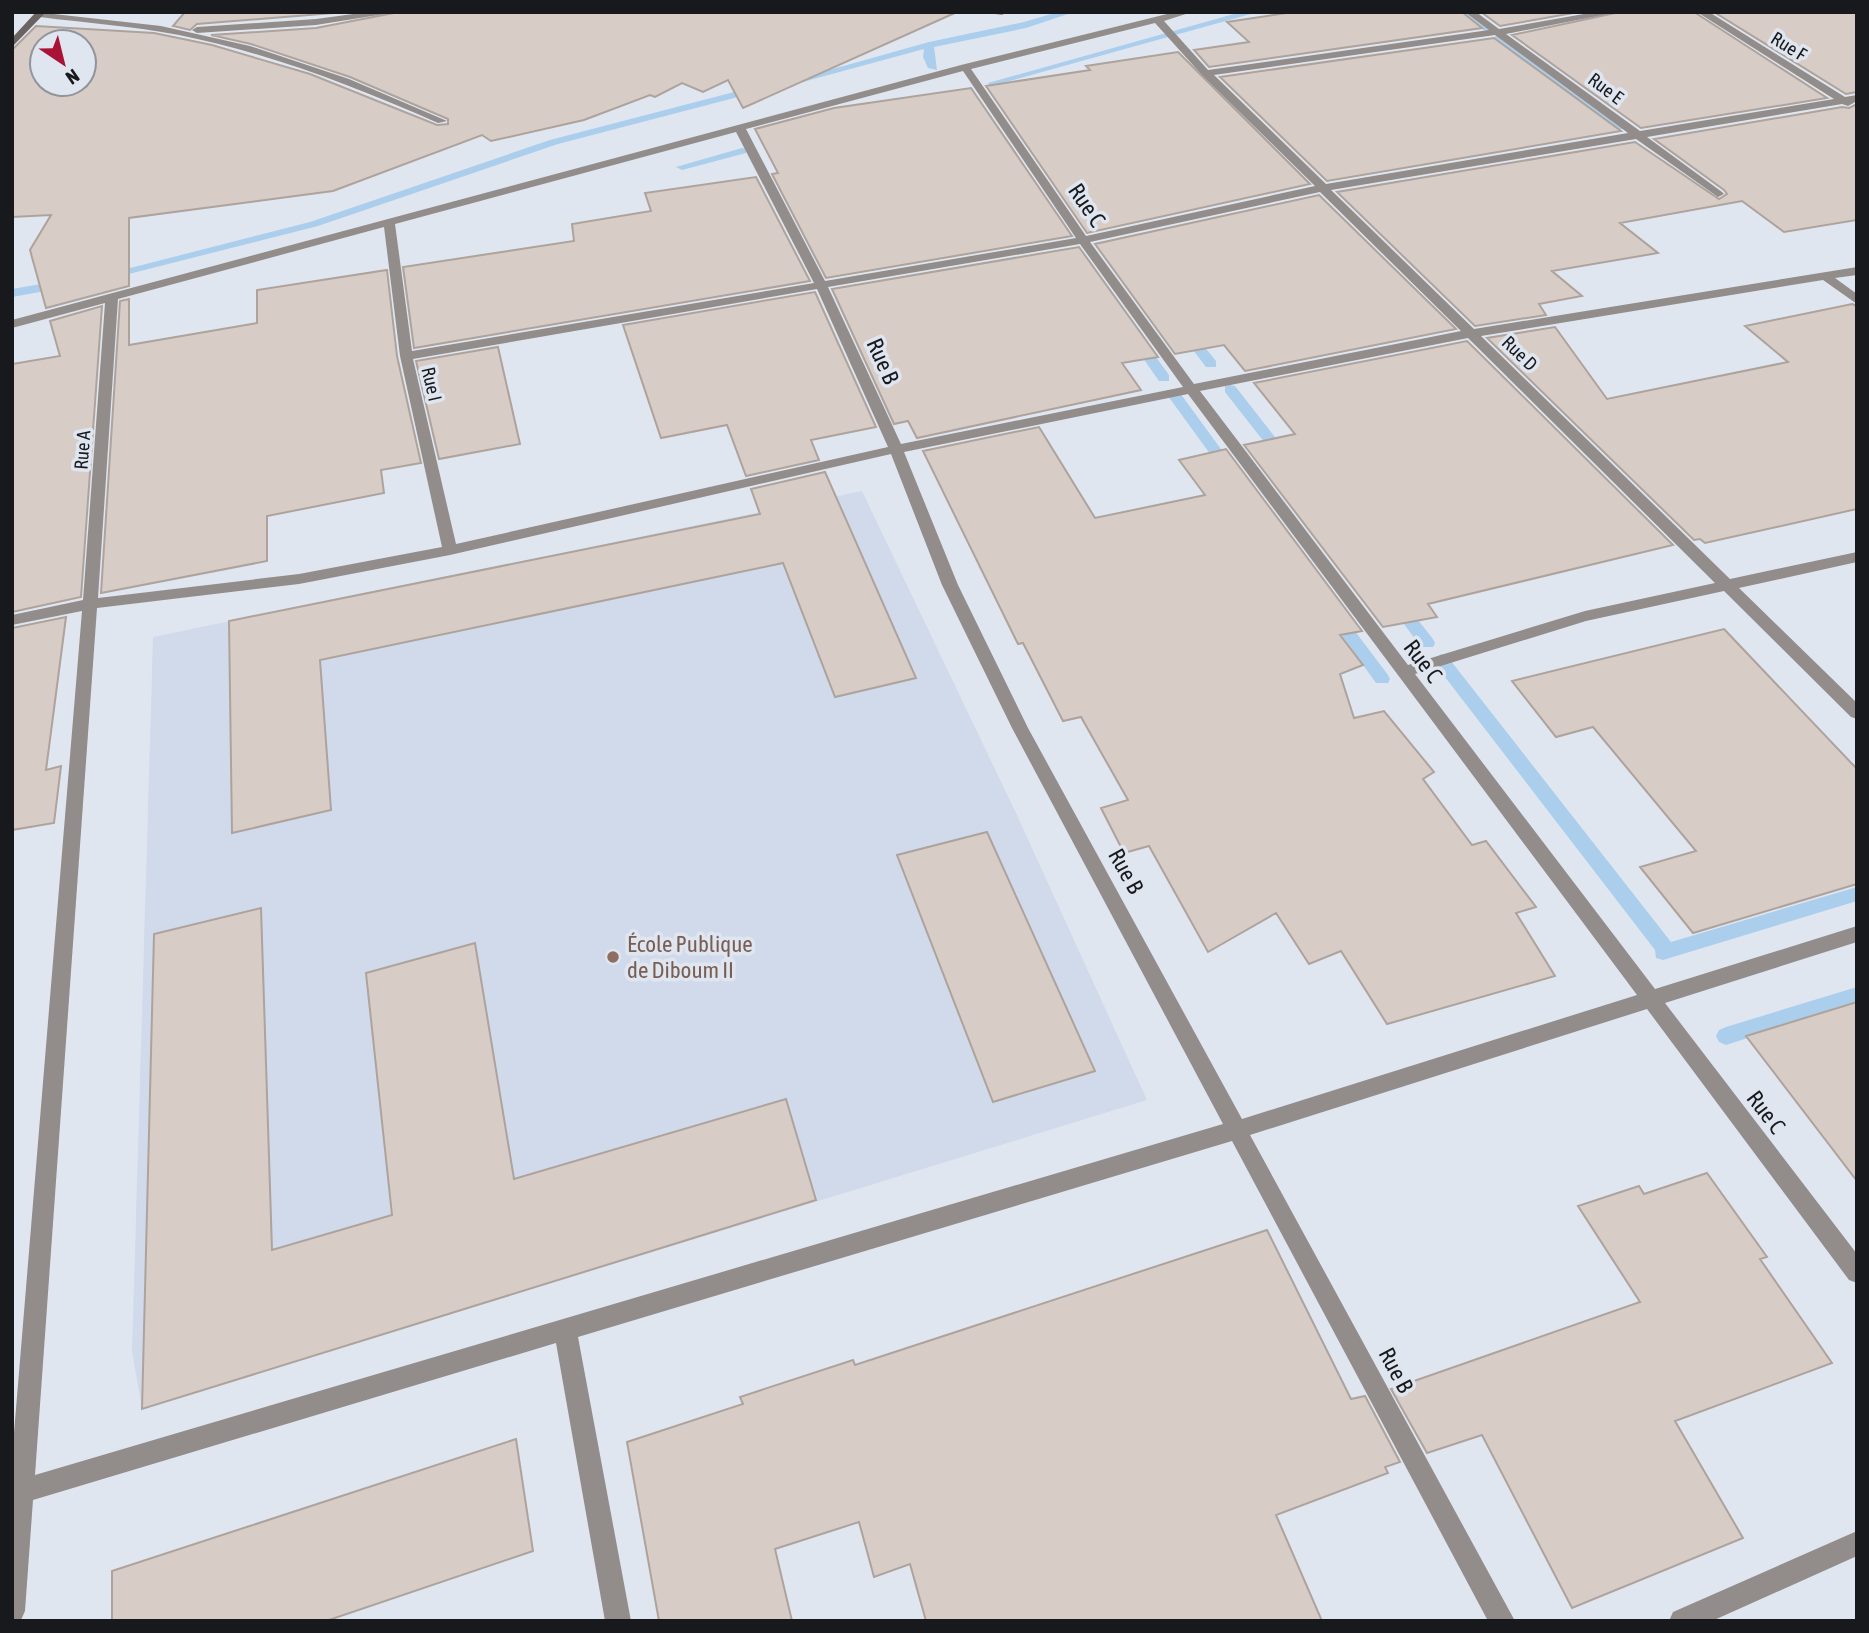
<svg xmlns="http://www.w3.org/2000/svg" width="1869" height="1633" font-family="'Asap Condensed',sans-serif">
<style>
.built{fill:#d1daeb}
.lines{fill:none;stroke-linecap:round;stroke-linejoin:round}
.stream{fill:#aaceeb;fill-rule:evenodd}
.building{fill:#d7cdc6;stroke:#ada39c;stroke-width:2;fill-rule:evenodd}
.minor{fill:#928d8b;fill-rule:evenodd}
.secondary{fill:#6b6361;fill-rule:evenodd}
.education-dot{fill:#8d6e63;stroke:#e0e6f0;stroke-width:2.5}
.labels{text-anchor:middle;stroke-width:7;stroke-linejoin:round;paint-order:stroke}
.far-street-label{font-size:19px;fill:#17191d;stroke:#e0e6f0}
.street-label{font-size:23px;fill:#17191d;stroke:#e0e6f0}
.education-label{font-size:23px;fill:#785e54;stroke:#e0e6f0;text-anchor:start}
</style>
<rect width="100%" height="100%" fill="#e0e6f0"/>
<path class="built" d="M 862,491 L 1016,813 L 1147,1100 L 142,1409 L 132,1351 L 153,637 Z"/>
<g class="lines">
<path class="stream" d="M 1058,12 L 1074,12 L 1026,28 L 934,47 L 937,70 L 928,68 L 923,57 L 924,49 L 788,86 L 783,83 L 929,42 L 1024,22 Z
M 1241,12 L 1258,12 L 999,84 L 1013,103 L 1012,105 L 1004,105 L 988,83 Z
M 1460,12 L 1471,12 L 1494,30 L 1486,32 Z
M 1495,36 L 1501,36 L 1623,125 L 1623,129 L 1615,129 L 1495,40 Z
M 757,86 L 762,89 L 761,91 L 558,144 L 318,226 L 105,280 L 99,276 L 310,222 L 550,140 Z
M 742,148 L 746,149 L 746,153 L 682,170 L 676,167 Z
M 64,280 L 70,284 L 68,287 L 12,297 L 12,289 Z
M 1185,327 L 1189,328 L 1216,361 L 1216,367 L 1206,367 L 1181,334 L 1179,331 Z
M 1137,337 L 1142,338 L 1169,375 L 1169,381 L 1159,381 L 1131,341 Z
M 1230,385 L 1235,386 L 1289,455 L 1289,461 L 1279,461 L 1225,392 L 1225,386 Z
M 1175,392 L 1180,393 L 1234,467 L 1234,473 L 1224,473 L 1168,396 Z
M 1397,599 L 1402,600 L 1433,639 L 1435,643 L 1433,647 L 1421,647 L 1392,608 L 1389,604 Z
M 1334,609 L 1339,610 L 1388,675 L 1390,679 L 1388,683 L 1376,683 L 1329,618 L 1326,614 Z
M 1441,654 L 1447,656 L 1671,942 L 1857,887 L 1857,901 L 1663,960 L 1656,958 L 1655,950 L 1435,664 L 1433,660 Z
M 1857,987 L 1857,1003 L 1726,1045 L 1719,1042 L 1716,1036 L 1719,1030 L 1726,1027 Z"/>
</g>
<path class="building" d="M 185,12 L 346,12 L 197,24 L 190,30 L 173,26 Z
M 399,12 L 957,12 L 743,108 L 728,80 L 703,92 L 682,83 L 655,97 L 650,95 L 584,120 L 491,141 L 482,135 L 333,191 L 129,218 L 129,286 L 46,308 L 30,250 L 51,215 L 12,217 L 12,50 L 36,26 L 154,33 L 212,45 L 310,74 L 437,125 L 448,124 L 448,119 L 350,77 L 251,44 L 211,35 L 316,28 ZM 42,42 L 84,42 L 84,84 L 42,84 Z
M 1293,12 L 1462,12 L 1482,28 L 1209,67 L 1194,50 L 1249,42 L 1227,22 Z
M 1481,12 L 1579,12 L 1500,26 Z
M 1620,12 L 1694,12 L 1827,98 L 1641,128 L 1512,35 Z
M 1714,12 L 1857,12 L 1857,92 L 1846,94 Z
M 1494,38 L 1621,131 L 1327,181 L 1220,77 Z
M 1178,52 L 1310,184 L 1087,233 L 986,86 L 1090,70 L 1086,66 Z
M 971,88 L 1072,236 L 826,278 L 772,174 L 778,173 L 755,129 L 834,108 Z
M 1857,104 L 1857,220 L 1784,232 L 1742,201 L 1620,223 L 1658,253 L 1552,271 L 1582,296 L 1539,304 L 1546,315 L 1475,326 L 1337,192 L 1635,142 L 1719,199 L 1727,194 L 1724,190 L 1654,139 L 1842,107 L 1849,108 Z
M 756,177 L 810,281 L 414,348 L 403,267 L 574,241 L 572,224 L 651,211 L 645,193 Z
M 1319,195 L 1456,329 L 1245,371 L 1224,345 L 1175,354 L 1095,244 Z
M 1079,247 L 1158,357 L 1122,363 L 1141,390 L 917,438 L 908,421 L 894,424 L 832,289 Z
M 387,270 L 397,356 L 421,463 L 381,470 L 384,493 L 267,516 L 267,561 L 101,593 L 120,301 L 129,299 L 129,345 L 257,323 L 257,290 Z
M 815,292 L 876,427 L 811,440 L 819,460 L 746,476 L 727,425 L 661,438 L 623,325 Z
M 1852,304 L 1857,306 L 1857,509 L 1705,543 L 1700,539 L 1694,540 L 1487,338 L 1555,327 L 1607,399 L 1788,362 L 1745,326 Z
M 102,306 L 81,597 L 12,612 L 12,364 L 60,356 L 50,321 Z
M 1467,341 L 1673,545 L 1428,604 L 1437,617 L 1383,627 L 1244,445 L 1295,434 L 1254,383 Z
M 498,347 L 520,444 L 439,459 L 416,361 Z
M 1039,427 L 1095,518 L 1205,495 L 1179,460 L 1226,449 L 1362,631 L 1340,635 L 1363,665 L 1340,674 L 1354,718 L 1384,711 L 1434,772 L 1423,779 L 1472,845 L 1486,841 L 1536,907 L 1516,913 L 1555,976 L 1387,1024 L 1341,951 L 1309,964 L 1276,913 L 1208,952 L 1149,846 L 1124,853 L 1101,808 L 1128,800 L 1081,717 L 1063,721 L 1023,643 L 1018,644 L 923,451 Z
M 825,472 L 916,678 L 835,697 L 783,563 L 320,660 L 331,810 L 232,833 L 229,621 L 760,514 L 751,489 Z
M 66,617 L 46,770 L 61,766 L 54,823 L 12,830 L 12,628 Z
M 1724,629 L 1857,769 L 1857,884 L 1693,933 L 1640,867 L 1696,851 L 1593,727 L 1556,737 L 1512,681 Z
M 987,832 L 1095,1071 L 993,1102 L 897,855 Z
M 261,908 L 272,1250 L 392,1215 L 366,973 L 475,943 L 514,1179 L 786,1099 L 816,1200 L 142,1409 L 154,934 Z
M 1857,1002 L 1857,1181 L 1746,1036 Z
M 1707,1173 L 1767,1257 L 1760,1259 L 1832,1363 L 1675,1421 L 1743,1538 L 1572,1608 L 1482,1435 L 1427,1453 L 1391,1389 L 1640,1302 L 1578,1206 L 1639,1186 L 1644,1194 Z
M 1267,1230 L 1351,1399 L 1365,1396 L 1400,1462 L 1385,1467 L 1388,1473 L 1276,1515 L 1322,1621 L 926,1621 L 910,1564 L 874,1577 L 859,1522 L 775,1549 L 792,1621 L 659,1621 L 627,1442 L 743,1404 L 740,1397 L 853,1360 L 855,1365 Z
M 516,1439 L 533,1551 L 326,1621 L 112,1621 L 112,1571 Z"/>
<g class="lines">
<path class="minor" d="M 36,12 L 161,26 L 250,46 L 349,79 L 447,121 L 438,123 C 354,86 269,53 179,35 C 133,26 86,23 40,17 L 37,16 Z
M 368,12 L 397,12 L 316,25 L 197,33 L 192,30 L 197,27 L 316,19 Z
M 981,12 L 1007,12 L 1002,15 Z
M 1175,12 L 1192,12 L 1164,21 L 1208,70 L 1489,30 L 1465,12 L 1476,12 L 1499,29 L 1595,12 L 1618,12 L 1506,34 L 1640,131 L 1834,99 L 1697,12 L 1709,12 L 1845,97 L 1857,95 L 1857,101 L 1848,106 L 1842,104 L 1647,137 L 1722,192 L 1724,194 L 1718,197 L 1636,139 L 1331,190 L 1474,329 L 1857,267 L 1857,275 L 1835,278 L 1857,294 L 1857,304 L 1823,280 L 1481,336 L 1730,579 L 1857,552 L 1857,562 L 1739,588 L 1857,703 L 1857,719 L 1851,717 L 1724,591 L 1586,621 L 1415,674 L 1655,989 L 1857,926 L 1857,942 L 1665,1003 L 1857,1254 L 1857,1283 L 1849,1280 L 1647,1009 L 1250,1135 L 1515,1621 L 1488,1621 L 1232,1141 L 578,1337 L 631,1621 L 605,1621 L 556,1343 L 33,1500 L 25,1611 L 21,1620 L 12,1621 L 12,1457 L 82,611 L 12,625 L 12,615 L 83,600 L 105,303 L 12,328 L 12,320 L 961,65 ZM 1155,23 L 1202,75 L 1315,186 L 1086,236 L 971,69 ZM 1495,35 L 1628,133 L 1326,184 L 1214,75 ZM 963,71 L 1076,238 L 825,281 L 746,129 ZM 736,132 L 814,283 L 412,351 L 395,224 ZM 1320,192 L 1461,331 L 1194,384 L 1090,242 ZM 384,227 L 400,356 L 442,547 L 299,574 L 98,598 L 118,299 ZM 1080,244 L 1183,387 L 901,444 L 828,287 ZM 817,289 L 888,447 L 456,544 L 413,359 ZM 1468,338 L 1715,583 L 1585,611 L 1408,665 L 1200,391 ZM 1188,394 L 1637,995 L 1242,1119 L 1028,728 L 958,585 L 904,452 ZM 891,454 L 942,585 L 1012,728 L 1223,1124 L 35,1475 L 97,608 L 299,584 L 450,555 Z
M 1857,1531 L 1857,1556 L 1712,1621 L 1669,1621 L 1673,1612 Z"/>
<path class="secondary" d="M 36,12 L 46,12 L 12,47 L 12,38 Z"/>
</g>
<circle class="education-dot" cx="613" cy="957" r="7"/>
<g class="labels">
<g class="far-street-label">
<text transform="translate(1789 46) rotate(32)" y="7">Rue F</text>
<text transform="translate(1606 88) rotate(37)" y="7">Rue E</text>
<text transform="translate(1520 353) rotate(44)" y="7">Rue D</text>
<text transform="translate(432 384) rotate(77)" y="7">Rue I</text>
<text transform="translate(82 450) rotate(-86)" y="7">Rue A</text>
</g>
<g class="street-label">
<text transform="translate(1087 205) rotate(56)" y="8">Rue C</text>
<text transform="translate(883 361) rotate(66)" y="8">Rue B</text>
<text transform="translate(1423 661) rotate(53)" y="8">Rue C</text>
<text transform="translate(1126 871) rotate(61)" y="8">Rue B</text>
<text transform="translate(1766 1112) rotate(53)" y="8">Rue C</text>
<text transform="translate(1396 1370) rotate(62)" y="8">Rue B</text>
</g>
<g class="education-label">
<text x="627" y="952">École Publique<tspan x="627" dy="26">de Diboum II</tspan></text>
</g>
</g>
<rect width="1869" height="1633" fill="none" stroke="#17191d" stroke-width="28"/>
<g transform="translate(63 63) rotate(145)"><circle r="33" fill="#e0e6f0" stroke="#90949c" stroke-width="2"/>
<path d="M0-5L12 26L0 18L-12 26Z" fill="#aa1336"/>
<text y="-10" font-size="19" font-weight="bold" text-anchor="middle" fill="#17191d">N</text>
</g>
</svg>
